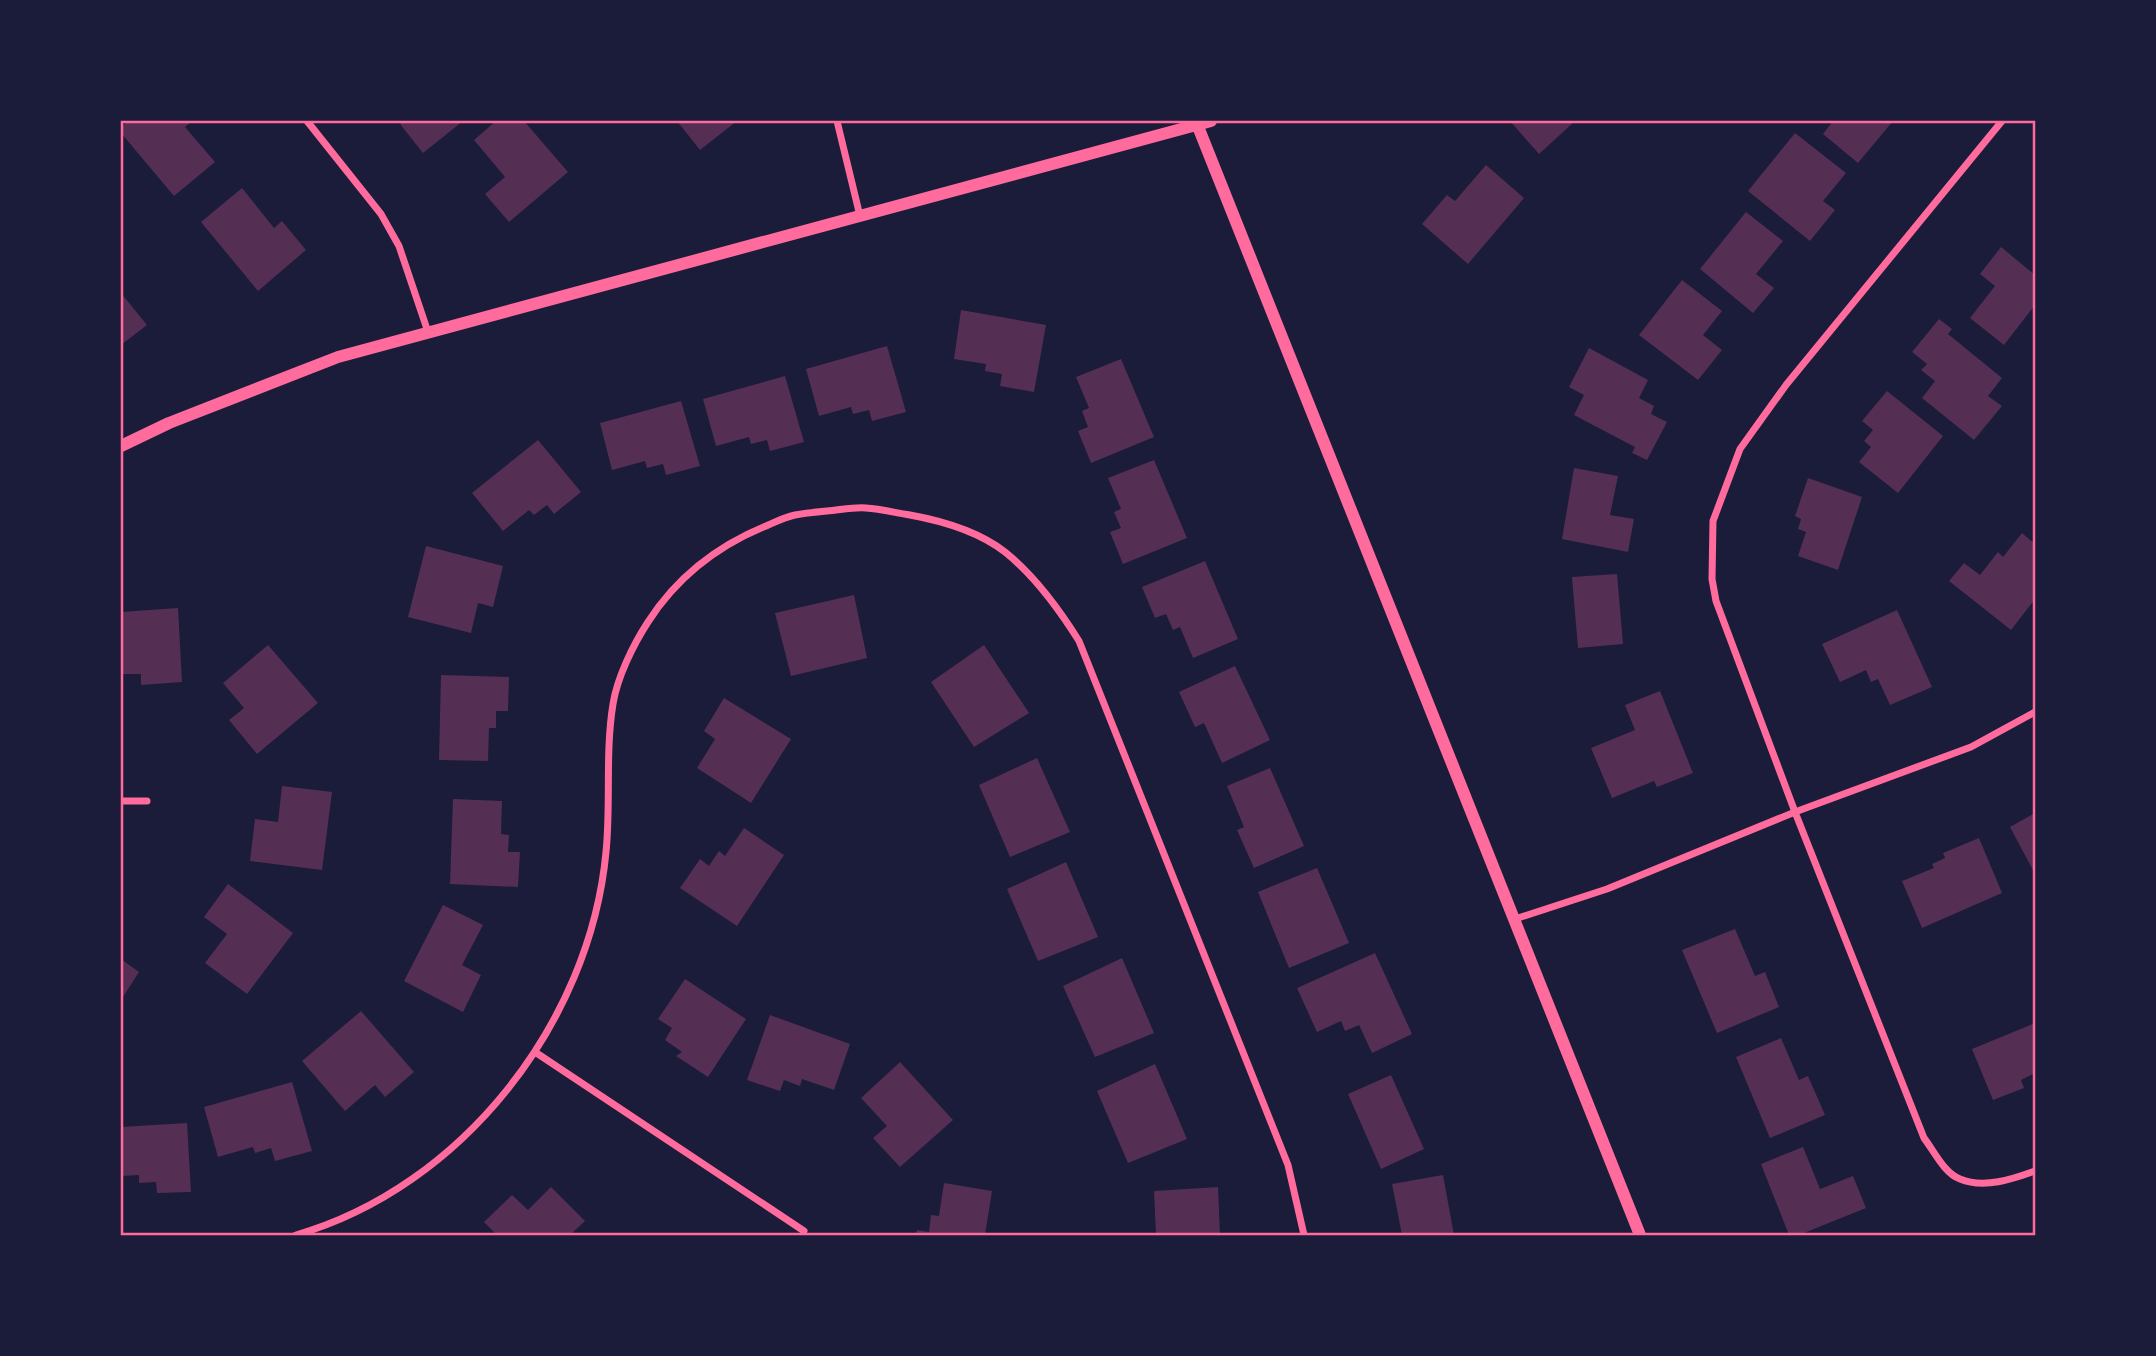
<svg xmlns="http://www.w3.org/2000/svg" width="2156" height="1356" font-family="Helvetica,sans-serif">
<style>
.building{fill:#542f53}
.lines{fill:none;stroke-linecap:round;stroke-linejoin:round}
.minor{stroke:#ff6b9d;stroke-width:7}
.tertiary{stroke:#ff6b9d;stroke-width:12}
.neatline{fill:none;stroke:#ff6b9d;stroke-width:2.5}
</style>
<rect width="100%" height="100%" fill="#1b1b3a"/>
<path class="building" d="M 128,121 L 192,121 L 185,127 L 215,162 L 174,196 L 121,133 L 121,127 Z
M 404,121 L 463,121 L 423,153 L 400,124 Z
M 496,121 L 524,121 L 568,172 L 509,222 L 485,194 L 505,177 L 474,140 Z
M 677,121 L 737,121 L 700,150 Z
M 1510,121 L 1575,121 L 1539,154 Z
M 1833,121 L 1893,121 L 1858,163 L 1823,134 Z
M 1795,133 L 1846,173 L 1823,201 L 1835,210 L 1810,241 L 1748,191 Z
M 1486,165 L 1524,198 L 1468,264 L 1422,224 L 1447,195 L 1455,201 Z
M 242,188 L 274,228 L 282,221 L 306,250 L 258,291 L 201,222 Z
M 1746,212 L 1783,241 L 1756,274 L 1774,288 L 1753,313 L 1700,269 Z
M 2001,247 L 2035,275 L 2035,305 L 2004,345 L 1970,318 L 1995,286 L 1980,274 Z
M 1682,280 L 1722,311 L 1703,335 L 1722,350 L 1698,380 L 1639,335 Z
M 121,293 L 147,325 L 121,345 Z
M 961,310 L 1046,325 L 1034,392 L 1000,386 L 1002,374 L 985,371 L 986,364 L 954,359 Z
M 1939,319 L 1952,329 L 1948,334 L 2002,378 L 1988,396 L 2002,406 L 1974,440 L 1922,398 L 1935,381 L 1921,370 L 1927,364 L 1912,352 Z
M 887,346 L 906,412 L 872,421 L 869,410 L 853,414 L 851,407 L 819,416 L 806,369 Z
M 1589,348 L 1648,380 L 1639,398 L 1654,406 L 1651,414 L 1667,422 L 1647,460 L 1632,453 L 1635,447 L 1574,415 L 1584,395 L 1569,387 Z
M 1121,359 L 1154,437 L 1091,463 L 1078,431 L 1088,427 L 1082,411 L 1089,408 L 1076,377 Z
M 785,376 L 804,442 L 770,451 L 767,440 L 751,444 L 749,437 L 716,446 L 703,399 Z
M 1887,391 L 1943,436 L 1898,493 L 1859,462 L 1871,447 L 1864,441 L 1873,430 L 1862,421 Z
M 681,401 L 700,466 L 666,475 L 663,464 L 647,468 L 645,461 L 612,470 L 600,423 Z
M 538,440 L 581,492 L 554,514 L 547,505 L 534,515 L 529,510 L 503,531 L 472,493 Z
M 1154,460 L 1187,538 L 1123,564 L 1110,532 L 1121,528 L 1114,512 L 1121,509 L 1108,478 Z
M 1574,468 L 1618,476 L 1610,515 L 1634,519 L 1628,552 L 1562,539 Z
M 1808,478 L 1862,497 L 1838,570 L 1798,556 L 1806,532 L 1798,529 L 1801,519 L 1795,516 Z
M 2022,533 L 2035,544 L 2035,599 L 2011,630 L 1949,581 L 1964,563 L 1980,575 L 1998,552 L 2003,557 Z
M 426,546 L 503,566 L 493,607 L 478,603 L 471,633 L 408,617 Z
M 1205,561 L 1238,639 L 1193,658 L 1180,627 L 1173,630 L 1166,614 L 1155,618 L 1142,587 Z
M 1617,574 L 1623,644 L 1578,648 L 1572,577 Z
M 854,595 L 867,658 L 791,676 L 775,613 Z
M 178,608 L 182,682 L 141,685 L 141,674 L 123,674 L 121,665 L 121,612 Z
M 1897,610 L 1932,687 L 1890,705 L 1878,679 L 1871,682 L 1866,670 L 1840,682 L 1822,644 Z
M 268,645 L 318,703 L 257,754 L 229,720 L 244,708 L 223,683 Z
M 984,645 L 1029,713 L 974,747 L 931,682 Z
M 1235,666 L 1270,740 L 1222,763 L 1204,723 L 1195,727 L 1179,692 Z
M 441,675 L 509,677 L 508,711 L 496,711 L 496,728 L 489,728 L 488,761 L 439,760 Z
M 1660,691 L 1693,773 L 1657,787 L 1654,781 L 1612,798 L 1591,748 L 1635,730 L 1625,705 Z
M 724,698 L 791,739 L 751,803 L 697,768 L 715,739 L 704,731 Z
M 1037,758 L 1070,832 L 1010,857 L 979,785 Z
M 1270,768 L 1304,846 L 1254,868 L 1237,830 L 1244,827 L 1227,786 Z
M 282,786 L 332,792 L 322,870 L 250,861 L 255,819 L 278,822 Z
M 453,799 L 502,801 L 501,834 L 509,835 L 508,852 L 520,852 L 518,887 L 450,884 Z
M 2035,813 L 2035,874 L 2010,827 Z
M 744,828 L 784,855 L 737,926 L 680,888 L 700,859 L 709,866 L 719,851 L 725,856 Z
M 1979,838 L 2002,893 L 1922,928 L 1902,881 L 1934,868 L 1932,864 L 1945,858 L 1943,853 Z
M 1066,862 L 1098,937 L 1038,961 L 1007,889 Z
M 1317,868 L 1349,943 L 1289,968 L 1258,892 Z
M 228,884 L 293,933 L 247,994 L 205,963 L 227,934 L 204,917 Z
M 443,905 L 483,925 L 462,965 L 481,975 L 463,1012 L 404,981 Z
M 1735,929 L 1755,976 L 1765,972 L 1779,1007 L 1717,1033 L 1682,950 Z
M 1375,953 L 1412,1034 L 1372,1053 L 1359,1025 L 1345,1031 L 1341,1021 L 1317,1032 L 1297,988 Z
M 1122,958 L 1154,1033 L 1095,1057 L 1063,986 Z
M 121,959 L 139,972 L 121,1000 Z
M 685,979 L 746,1019 L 708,1077 L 676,1056 L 682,1052 L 665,1040 L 672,1028 L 658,1019 Z
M 361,1011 L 414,1072 L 385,1097 L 375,1085 L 345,1111 L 302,1061 Z
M 770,1015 L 850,1044 L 834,1090 L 802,1079 L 800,1086 L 784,1080 L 780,1091 L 747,1080 Z
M 2035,1023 L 2035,1073 L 2021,1080 L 2024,1088 L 1993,1100 L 1972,1049 Z
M 1781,1038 L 1799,1080 L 1808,1076 L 1825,1115 L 1770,1138 L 1736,1057 Z
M 900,1062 L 953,1120 L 900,1167 L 873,1138 L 887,1126 L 861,1098 Z
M 1155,1064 L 1187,1139 L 1128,1163 L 1097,1091 Z
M 1391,1075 L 1424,1149 L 1381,1169 L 1348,1094 Z
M 292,1082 L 312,1151 L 275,1161 L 271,1148 L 255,1153 L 253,1147 L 218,1157 L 204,1107 Z
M 187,1123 L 191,1192 L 157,1193 L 156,1182 L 139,1183 L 139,1175 L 121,1176 L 121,1127 Z
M 1803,1147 L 1820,1189 L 1853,1176 L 1866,1208 L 1799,1235 L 1789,1235 L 1761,1164 Z
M 1443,1175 L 1454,1235 L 1402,1235 L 1392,1184 Z
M 944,1183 L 992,1191 L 985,1235 L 916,1235 L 917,1230 L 929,1232 L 931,1215 L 939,1216 Z
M 551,1187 L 585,1221 L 570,1235 L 497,1235 L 484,1222 L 512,1195 L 528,1210 Z
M 1218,1187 L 1220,1235 L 1156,1235 L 1154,1191 Z"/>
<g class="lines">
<path class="minor" d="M 307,121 L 381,214 L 399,246 L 428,332
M 837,121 L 860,216
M 2002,121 L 1786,385 L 1740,449 L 1713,521 L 1712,579 L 1716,601 L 1795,812 L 1924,1138 C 1934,1151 1944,1173 1960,1179 C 1984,1189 2013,1179 2035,1171
M 121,801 L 147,801
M 1515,919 L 1607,889 L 1795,812 L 1971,747 L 2035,712
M 535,1052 L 804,1231
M 296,1235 C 462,1187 590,1023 606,852 C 611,803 605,753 613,704 C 617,678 633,645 648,622 C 677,577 717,546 766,526 C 775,522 785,517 795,515 C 806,513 817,512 827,511 C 840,510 853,507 866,508 C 881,509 896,513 910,515 C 943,521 978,531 1005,552 C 1035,576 1059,609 1079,641 L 1288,1165 L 1304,1235"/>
<path class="tertiary" d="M 1197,124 L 1640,1235
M 121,446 L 169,423 L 338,357 L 1211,121"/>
</g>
<rect width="2156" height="1356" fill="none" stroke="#1b1b3a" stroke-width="245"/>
<rect x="122" y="122" width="1912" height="1112" class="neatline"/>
</svg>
